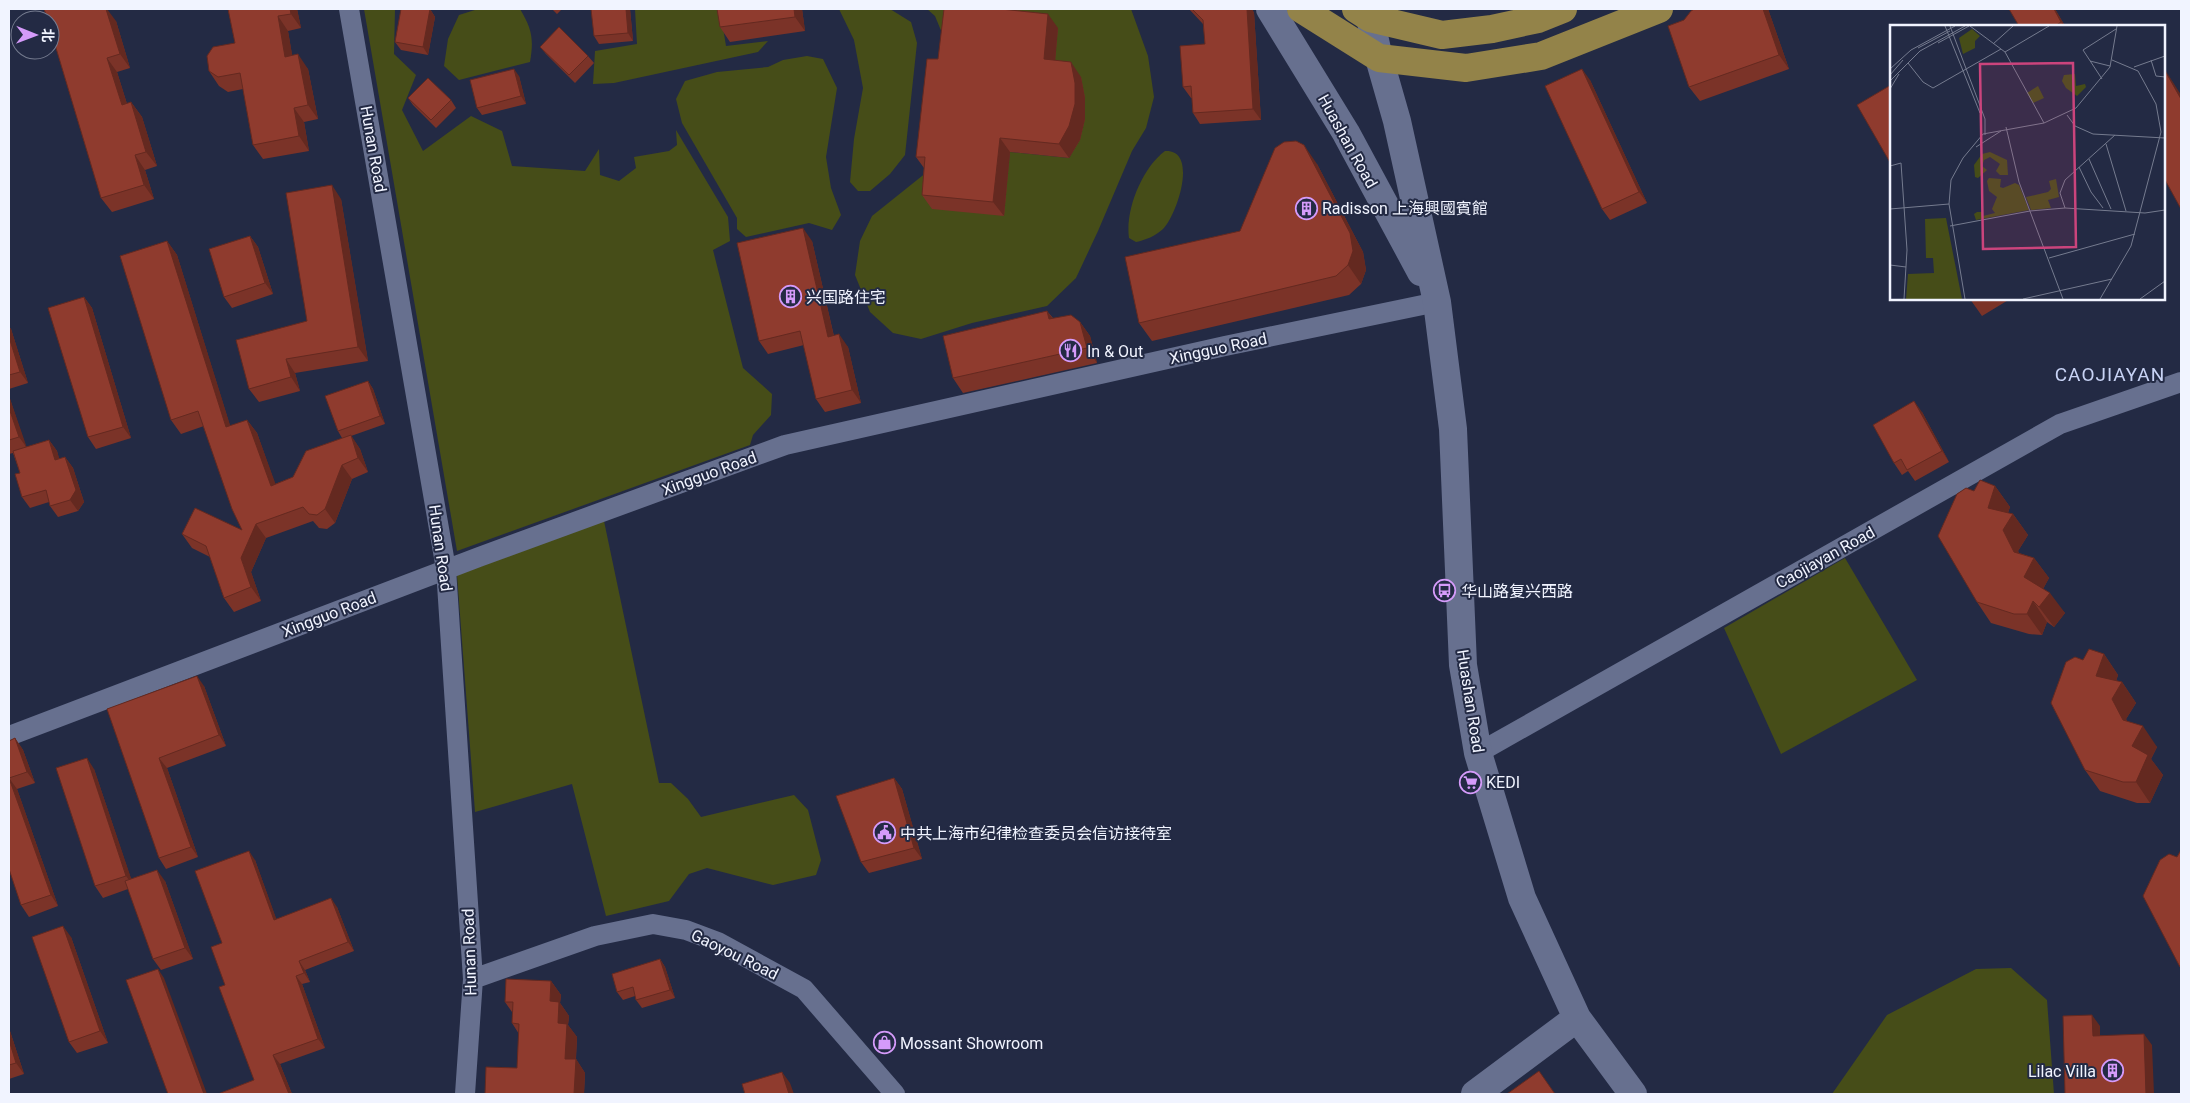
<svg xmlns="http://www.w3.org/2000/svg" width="2190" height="1103" font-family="Roboto,'Noto Sans SC',sans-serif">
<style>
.green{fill:#464d18}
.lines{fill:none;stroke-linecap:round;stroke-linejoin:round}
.street{stroke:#67708f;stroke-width:20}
.secondary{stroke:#67708f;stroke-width:28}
.primary{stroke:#938349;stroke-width:28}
.wall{fill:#7b3328}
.shaded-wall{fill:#642920}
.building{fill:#8f3b2e;stroke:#642920}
.labels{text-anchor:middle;stroke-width:4;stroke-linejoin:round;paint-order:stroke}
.street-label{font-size:16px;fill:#f1f4ff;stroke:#232a44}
.poi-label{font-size:16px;fill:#f1f4ff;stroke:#232a44;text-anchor:start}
.quarter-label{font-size:19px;letter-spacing:1px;fill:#c8d3f5;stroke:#232a44}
.inset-road{fill:none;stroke:#757b8f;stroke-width:1}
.view{fill:#cb447c;fill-opacity:0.15;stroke:#cb447c;stroke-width:2.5}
.inset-edge{fill:none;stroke:#f1f4ff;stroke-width:2.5}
</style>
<rect width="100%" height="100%" fill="#232a44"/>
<path class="green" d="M 364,9 L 395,9 L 394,54 L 416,75 L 402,110 L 423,151 L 471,116 L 502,131 L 512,166 L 585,171 L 599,149 L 600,175 L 619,181 L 636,168 L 634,157 L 669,151 L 677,145 L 676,130 L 728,217 L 730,241 L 713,250 L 743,368 L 772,394 L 771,415 L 753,435 L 750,445 L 457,551 Z
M 478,9 L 520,9 C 532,29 534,39 530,62 L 459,80 L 444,66 L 448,39 L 459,15 Z
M 635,9 L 720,9 L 726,46 L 768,41 L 758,52 L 614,83 L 593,84 L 595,51 L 637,44 Z
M 839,9 L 890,9 L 911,22 L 917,43 L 905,155 L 890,174 L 870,191 L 858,191 L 850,182 L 854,139 L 863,88 L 854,40 Z
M 927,9 L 962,9 L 942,33 L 935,16 Z
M 989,9 L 1131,9 L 1148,56 L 1154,97 L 1146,128 L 1132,151 L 1098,231 L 1076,278 L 1047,306 L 972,323 L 921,339 L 893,333 L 870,312 L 855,275 L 860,241 L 872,216 L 927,172 L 1003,216 L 1010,152 L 1069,158 C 1082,137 1085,123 1085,98 L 1054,74 Z
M 807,56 L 823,59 L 837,88 L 826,157 L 831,188 L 841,215 L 832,230 L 809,223 L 746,237 L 737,229 L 737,218 L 682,123 L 676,99 L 685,81 L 717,72 L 768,67 L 783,60 Z
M 1165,151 C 1199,149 1177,215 1163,229 C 1155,236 1146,240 1136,242 L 1129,238 C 1125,210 1142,168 1165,151 Z
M 604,521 L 659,783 L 671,783 L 688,799 L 701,817 L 794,795 L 808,810 L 821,860 L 816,875 L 773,885 L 707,868 L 689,874 L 669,901 L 606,916 L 572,784 L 475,812 L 457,575 Z
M 1845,558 L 1917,680 L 1781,754 L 1724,628 Z
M 2011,968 L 2047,1000 L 2054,1094 L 1832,1094 L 1887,1015 L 1976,969 Z"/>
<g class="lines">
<path class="street" d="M 349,9 L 446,569 L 473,979 L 465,1094
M 9,736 L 479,557 L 785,445 L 1225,346 L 1437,302
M 1478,753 L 2060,424 L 2181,382
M 473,979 L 595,936 L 653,924 L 686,930 L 718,942 L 804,989 L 895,1094"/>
<path class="secondary" d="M 1270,9 L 1346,133 L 1421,272
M 1370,18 L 1379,58 L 1397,121 L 1437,302 L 1453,429 L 1463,665 L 1478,753 L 1522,898 L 1577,1018 L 1633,1094
M 1475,1094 L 1577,1018"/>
<path class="primary" d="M 1301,9 L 1379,58 L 1466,68 L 1541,56 L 1659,9
M 1356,9 L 1370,18 L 1442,35 L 1492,29 L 1538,19 L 1563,9"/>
</g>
<path class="wall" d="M 228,9 L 297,9 L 301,28 L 288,31 L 292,55 L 308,69 L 318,119 L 304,122 L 309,151 L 263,159 L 253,145 L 243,89 L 228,92 L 219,86 L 209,71 L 235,43 Z
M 430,9 L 435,17 L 428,55 L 401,50 L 395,42 Z
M 552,9 L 562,9 L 557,14 Z
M 630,9 L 633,41 L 599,44 L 594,36 Z
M 802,9 L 805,31 L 730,42 L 720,27 Z
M 1189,9 L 1252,9 L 1254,13 L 1261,120 L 1200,124 L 1193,113 L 1192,98 L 1191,98 L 1183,87 L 1205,44 L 1203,24 Z
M 1768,9 L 1789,69 L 1700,101 L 1689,87 L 1684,20 Z
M 2055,9 L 2065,26 L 2019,26 Z
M 116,21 L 130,68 L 117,72 L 127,104 L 131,102 L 142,117 L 157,166 L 145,170 L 154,199 L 112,212 L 101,198 L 50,28 Z
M 1058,28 L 1055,60 L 1081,77 L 1085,98 L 1085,119 L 1080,140 L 1069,158 L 1010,152 L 1004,216 L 932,209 L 922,195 L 924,168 L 916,157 L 938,59 Z
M 540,47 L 588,56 L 594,63 L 575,83 L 546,54 Z
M 519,76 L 526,104 L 482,115 L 477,108 Z
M 1590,80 L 1647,203 L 1610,220 L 1602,209 Z
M 408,98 L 451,100 L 456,108 L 436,128 L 413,105 Z
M 1317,164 L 1363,252 L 1366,270 L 1361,284 L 1349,295 L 1152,341 L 1139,323 Z
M 341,199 L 368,361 L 295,373 L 300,391 L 259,402 L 249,389 L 307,321 Z
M 250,236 L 258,247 L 273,294 L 232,308 L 224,297 Z
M 167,241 L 177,255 L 230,426 L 247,420 L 257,433 L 275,484 L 293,477 L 342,438 L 338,431 L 368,381 L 373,389 L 385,424 L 351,436 L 360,449 L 368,472 L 352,479 L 335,523 L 327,529 L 319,528 L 313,521 L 266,538 L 251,572 L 261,601 L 234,612 L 224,598 L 210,557 L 192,548 L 182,534 L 242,530 L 204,426 L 181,434 L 171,420 Z
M 812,241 L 834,336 L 848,347 L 861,403 L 825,412 L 816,399 L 804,345 L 768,354 L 759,341 Z
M 84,297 L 92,308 L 131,438 L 96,449 L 88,437 Z
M 1970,299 L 2010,299 L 1982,316 Z
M 1047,311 L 1053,318 L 1080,322 L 1090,336 L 1097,363 L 963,393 L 953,378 Z
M 9,327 L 11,329 L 28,383 L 9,389 Z
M 9,396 L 26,447 L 49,440 L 57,451 L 59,459 L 65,457 L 73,468 L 84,502 L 78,511 L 58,517 L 50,506 L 49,502 L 30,508 L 22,497 L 20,473 L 13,453 L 9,454 Z
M 1922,412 L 1949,462 L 1915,481 L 1908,471 L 1902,475 L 1894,463 Z
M 1995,486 L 2010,507 L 2008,513 L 2013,514 L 2028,535 L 2018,551 L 2019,553 L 2034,558 L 2049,578 L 2043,589 L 2065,613 L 2054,627 L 2047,622 L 2042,635 L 2029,634 L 1991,623 L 1977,602 L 1974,491 Z
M 2104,654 L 2118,675 L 2116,681 L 2122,682 L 2136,703 L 2126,719 L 2127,721 L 2157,747 L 2151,759 L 2163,775 L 2150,803 L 2137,803 L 2100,791 L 2085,770 L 2083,660 Z
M 204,686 L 226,746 L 167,768 L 198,857 L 166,869 L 159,858 L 107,709 Z
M 15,738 L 23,750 L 35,783 L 17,789 L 58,906 L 29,917 L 21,905 L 9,869 L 9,741 Z
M 94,769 L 131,879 L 165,881 L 193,959 L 161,970 L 153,959 L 128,889 L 103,898 L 95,886 Z
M 894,778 L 902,789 L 922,859 L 869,873 L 861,862 Z
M 255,860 L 276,919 L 337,907 L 354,951 L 305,970 L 310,982 L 302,984 L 325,1048 L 280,1064 L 292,1094 L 218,1094 L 254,1080 L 225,985 L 222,943 Z
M 71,937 L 108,1043 L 77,1053 L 69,1042 Z
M 660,959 L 665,967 L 675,998 L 642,1008 L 636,1000 L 635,996 L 623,1000 L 617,992 Z
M 551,981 L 561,995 L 560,1003 L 569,1016 L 568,1025 L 577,1037 L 576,1059 L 585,1073 L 584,1094 L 485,1094 L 517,1068 L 519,1034 L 512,1023 L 512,1012 L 505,1002 Z
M 9,1028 L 24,1074 L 9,1079 Z"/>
<path class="shaded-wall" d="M 106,9 L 107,9 L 116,21 L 130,68 L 120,54 Z
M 290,9 L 297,9 L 301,28 L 291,14 Z
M 430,9 L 435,17 L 428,55 L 423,47 Z
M 626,9 L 630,9 L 633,41 L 628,33 Z
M 794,9 L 802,9 L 805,31 L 795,17 Z
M 1247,9 L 1252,9 L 1254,13 L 1261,120 L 1253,109 Z
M 1763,9 L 1768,9 L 1789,69 L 1779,55 Z
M 2054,9 L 2055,9 L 2065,26 L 2064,26 L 2061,22 Z
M 1048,14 L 1058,28 L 1054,74 L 1044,59 Z
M 278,16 L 288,31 L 295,71 L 285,57 Z
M 298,54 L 308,69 L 318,119 L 308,105 Z
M 107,58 L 117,72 L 132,120 L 122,105 Z
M 1071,62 L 1081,77 L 1085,98 L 1085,119 L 1080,140 L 1069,158 L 1059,144 Z
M 2164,68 L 2181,95 L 2181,99 Z
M 514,69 L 519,76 L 526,104 L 521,96 Z
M 1582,69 L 1590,80 L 1647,203 L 1639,192 Z
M 131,102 L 142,117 L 157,166 L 146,152 Z
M 294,108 L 304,122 L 309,151 L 299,136 Z
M 1000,138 L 1010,152 L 1004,216 L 993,202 Z
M 1304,145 L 1317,164 L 1363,252 L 1366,270 L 1361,284 L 1348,265 Z
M 135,155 L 145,170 L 154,199 L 144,185 Z
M 332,185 L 341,199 L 368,361 L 358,347 Z
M 803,228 L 812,241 L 837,350 L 828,337 Z
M 250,236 L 258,247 L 273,294 L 265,283 Z
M 167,241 L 177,255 L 235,441 L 226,427 Z
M 84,297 L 92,308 L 131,438 L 123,427 Z
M 1047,311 L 1058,326 L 1049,319 Z
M 1080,322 L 1090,336 L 1097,363 L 1087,348 Z
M 9,327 L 11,329 L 28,383 L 20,372 L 9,337 Z
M 839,334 L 848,347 L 861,403 L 852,390 Z
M 286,359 L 295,373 L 300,391 L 291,377 Z
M 368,381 L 373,389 L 385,424 L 380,416 Z
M 9,396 L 27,448 L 19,437 L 9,408 Z
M 1914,401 L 1922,412 L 1949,462 L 1942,451 Z
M 247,420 L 257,433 L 281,499 L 271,486 Z
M 351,435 L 360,449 L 368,472 L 358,458 Z
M 49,440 L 57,451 L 63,471 L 55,460 Z
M 65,457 L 73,468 L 84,502 L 78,511 L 70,500 Z
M 342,465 L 352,479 L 335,523 L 325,509 Z
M 1995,486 L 2010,507 L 2002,529 L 1988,508 Z
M 2013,514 L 2028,535 L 2018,551 L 2028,570 L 2034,558 L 2049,578 L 2038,598 L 2024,577 L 2014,552 L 2003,530 Z
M 256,524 L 266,538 L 251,572 L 261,601 L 251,587 L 241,558 Z
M 2050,593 L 2065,613 L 2054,627 L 2039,607 Z
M 2033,601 L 2047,622 L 2042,635 L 2027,614 Z
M 2104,654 L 2118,675 L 2111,697 L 2096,676 Z
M 197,676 L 204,686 L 226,746 L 219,735 Z
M 2122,682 L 2136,703 L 2126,719 L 2136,739 L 2143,726 L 2157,747 L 2151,759 L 2163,775 L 2150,803 L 2136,782 L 2132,746 L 2123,720 L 2112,699 Z
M 15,738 L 23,750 L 35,783 L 27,772 Z
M 87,758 L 94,769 L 134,887 L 126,876 Z
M 159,758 L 167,768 L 198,857 L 191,847 Z
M 9,778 L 17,789 L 58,906 L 51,895 Z
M 894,778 L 902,789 L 922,859 L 914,848 Z
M 249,851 L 255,860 L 280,929 L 274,920 Z
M 157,870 L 165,881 L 193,959 L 185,948 Z
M 331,898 L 337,907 L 354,951 L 348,942 Z
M 63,926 L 71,937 L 108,1043 L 100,1031 Z
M 660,959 L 665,967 L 675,998 L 670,990 Z
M 299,961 L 305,970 L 310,982 L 304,973 Z
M 158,969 L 164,978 L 207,1094 L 204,1094 Z
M 296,976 L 302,984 L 325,1048 L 318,1039 Z
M 551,981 L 561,995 L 560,1003 L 569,1016 L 568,1025 L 577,1037 L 575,1072 L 565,1059 L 550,1001 Z
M 2092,1015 L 2100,1026 L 2100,1047 L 2093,1036 Z
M 9,1028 L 24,1074 L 16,1063 L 9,1040 Z
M 2144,1034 L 2152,1045 L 2154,1094 L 2146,1094 Z
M 273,1055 L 280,1064 L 292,1094 L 289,1094 Z
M 576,1059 L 585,1073 L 584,1094 L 574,1094 Z
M 782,1072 L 790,1083 L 794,1094 L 789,1094 Z"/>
<path class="building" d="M 44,9 L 106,9 L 120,54 L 107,58 L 122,105 L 131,102 L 146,152 L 135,155 L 144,185 L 101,198 L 50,28 L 50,20 L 48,20 Z
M 228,9 L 290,9 L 291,14 L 278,16 L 285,57 L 298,54 L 308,105 L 294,108 L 299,136 L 253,145 L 240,73 L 218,77 L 209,71 L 207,56 L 213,47 L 235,43 Z
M 401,9 L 430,9 L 423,47 L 395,42 Z
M 591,9 L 626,9 L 628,33 L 594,36 Z
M 717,9 L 794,9 L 795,17 L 720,27 Z
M 944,9 L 1001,9 L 1048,14 L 1044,59 L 1071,62 L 1075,83 L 1075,104 L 1069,126 L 1059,144 L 1000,138 L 993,202 L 922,195 L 925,157 L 916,157 L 927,59 L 938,59 Z
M 1192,9 L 1247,9 L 1253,109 L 1193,113 L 1191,86 L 1183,87 L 1180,46 L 1205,44 L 1203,20 Z
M 1694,9 L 1763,9 L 1779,55 L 1689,87 L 1668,26 L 1684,20 L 1691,11 Z
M 2009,9 L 2054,9 L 2061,22 L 2055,26 L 2019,26 Z
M 559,27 L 588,56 L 569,75 L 540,47 Z
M 514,69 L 521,96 L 477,108 L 470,80 Z
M 1582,69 L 1639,192 L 1602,209 L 1545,86 Z
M 2164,69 L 2181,99 L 2181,209 L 2164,178 Z
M 428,78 L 451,100 L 431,120 L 408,98 Z
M 1891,85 L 1891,164 L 1857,105 Z
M 1296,141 L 1304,145 L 1350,233 L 1353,251 L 1348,265 L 1336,276 L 1139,323 L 1125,257 L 1240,231 L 1275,148 L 1284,142 Z
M 332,185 L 358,347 L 286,359 L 291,377 L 249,389 L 236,340 L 307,321 L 286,193 Z
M 803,228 L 828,337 L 839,334 L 852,390 L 816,399 L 800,331 L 759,341 L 737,243 Z
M 250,236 L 265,283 L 224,297 L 209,249 Z
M 167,241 L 226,427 L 247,420 L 271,486 L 293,477 L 306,451 L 351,435 L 358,458 L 342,465 L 325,509 L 317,515 L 309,514 L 303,507 L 256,524 L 241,558 L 251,587 L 224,598 L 206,546 L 182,534 L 195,508 L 242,530 L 232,509 L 198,411 L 171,420 L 120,256 Z
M 84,297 L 123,427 L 88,437 L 48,308 Z
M 1047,311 L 1049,319 L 1071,315 L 1080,322 L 1087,348 L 953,378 L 943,336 Z
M 9,337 L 20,372 L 9,375 Z
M 368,381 L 380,416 L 338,431 L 325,396 Z
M 1914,401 L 1942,451 L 1907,470 L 1901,459 L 1894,463 L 1873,425 Z
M 9,408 L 19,437 L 9,440 Z
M 49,440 L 55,460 L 65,457 L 76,490 L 70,500 L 50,506 L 46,490 L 22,497 L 15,474 L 20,473 L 13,451 Z
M 1980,480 L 1995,486 L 1988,508 L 2013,514 L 2003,530 L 2014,552 L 2034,558 L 2024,577 L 2050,593 L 2039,607 L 2033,601 L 2027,614 L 2014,614 L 1977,602 L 1938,536 L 1957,494 L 1966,488 L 1974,491 Z
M 2089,649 L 2104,654 L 2096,676 L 2122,682 L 2112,699 L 2123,720 L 2143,726 L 2132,746 L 2148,755 L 2136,782 L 2123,782 L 2085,770 L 2051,703 L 2066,662 L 2075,657 L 2083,660 Z
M 197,676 L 219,735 L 159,758 L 191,847 L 159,858 L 107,709 Z
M 15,738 L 27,772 L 9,778 L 51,895 L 21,905 L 9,869 L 9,741 Z
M 87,758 L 126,876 L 95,886 L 56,768 Z
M 894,778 L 914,848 L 861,862 L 836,796 Z
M 2181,850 L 2181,968 L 2180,967 L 2143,896 L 2160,860 L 2169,854 L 2177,857 Z
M 249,851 L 274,920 L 331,898 L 348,942 L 299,961 L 304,973 L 296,976 L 318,1039 L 273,1055 L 289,1094 L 218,1094 L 254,1080 L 219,987 L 225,985 L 211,947 L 222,943 L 195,871 Z
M 157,870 L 185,948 L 153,959 L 125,881 Z
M 63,926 L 100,1031 L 69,1042 L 32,937 Z
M 660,959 L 670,990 L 636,1000 L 633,987 L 617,992 L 612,974 Z
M 158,969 L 204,1094 L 168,1094 L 126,980 Z
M 506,979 L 551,981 L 550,1001 L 559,1002 L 558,1023 L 567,1024 L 565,1059 L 576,1059 L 574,1094 L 485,1094 L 486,1067 L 517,1068 L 519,1024 L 512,1023 L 513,1002 L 505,1002 Z
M 2092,1015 L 2093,1036 L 2144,1034 L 2146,1094 L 2065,1094 L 2063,1016 Z
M 9,1040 L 16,1063 L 9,1065 Z
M 1539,1071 L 1555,1094 L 1507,1094 Z
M 782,1072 L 789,1094 L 745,1094 L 742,1084 Z"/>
<defs>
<symbol id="building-ring" viewBox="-11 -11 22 22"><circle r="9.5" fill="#232a44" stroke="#d59bfa" stroke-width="1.5"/><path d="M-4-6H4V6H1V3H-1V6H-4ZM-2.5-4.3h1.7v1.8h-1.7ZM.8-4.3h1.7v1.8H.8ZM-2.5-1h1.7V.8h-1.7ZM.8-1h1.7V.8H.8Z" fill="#d59bfa"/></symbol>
<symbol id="restaurant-ring" viewBox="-11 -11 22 22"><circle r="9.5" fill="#232a44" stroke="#d59bfa" stroke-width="1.5"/><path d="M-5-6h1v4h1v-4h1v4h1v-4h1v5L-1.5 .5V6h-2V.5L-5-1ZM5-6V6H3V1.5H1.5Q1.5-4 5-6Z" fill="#d59bfa"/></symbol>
<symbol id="bus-ring" viewBox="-11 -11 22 22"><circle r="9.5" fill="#232a44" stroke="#d59bfa" stroke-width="1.5"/><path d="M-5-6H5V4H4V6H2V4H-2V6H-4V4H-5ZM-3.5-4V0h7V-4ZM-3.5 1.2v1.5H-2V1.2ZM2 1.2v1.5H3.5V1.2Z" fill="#d59bfa"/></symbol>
<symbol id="supermarket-ring" viewBox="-11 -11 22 22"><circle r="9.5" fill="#232a44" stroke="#d59bfa" stroke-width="1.5"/><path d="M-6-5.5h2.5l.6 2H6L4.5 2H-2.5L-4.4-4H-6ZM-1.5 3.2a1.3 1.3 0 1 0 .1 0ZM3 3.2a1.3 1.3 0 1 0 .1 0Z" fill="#d59bfa"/></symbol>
<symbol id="civic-ring" viewBox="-11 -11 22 22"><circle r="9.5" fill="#232a44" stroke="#d59bfa" stroke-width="1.5"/><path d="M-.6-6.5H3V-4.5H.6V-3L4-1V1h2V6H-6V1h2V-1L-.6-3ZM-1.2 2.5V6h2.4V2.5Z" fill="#d59bfa"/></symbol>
<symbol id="shop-ring" viewBox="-11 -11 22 22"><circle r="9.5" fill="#232a44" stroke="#d59bfa" stroke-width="1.5"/><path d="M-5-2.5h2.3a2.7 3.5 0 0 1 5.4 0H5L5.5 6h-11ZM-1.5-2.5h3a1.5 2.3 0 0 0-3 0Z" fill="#d59bfa"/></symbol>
</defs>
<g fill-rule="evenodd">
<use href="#building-ring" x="1294" y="196" width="25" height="25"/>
<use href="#building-ring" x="778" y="284" width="25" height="25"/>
<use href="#restaurant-ring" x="1058" y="338" width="25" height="25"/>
<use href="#bus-ring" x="1432" y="578" width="25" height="25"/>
<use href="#supermarket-ring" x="1458" y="770" width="25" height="25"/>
<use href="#civic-ring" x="872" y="820" width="25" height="25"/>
<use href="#shop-ring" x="872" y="1030" width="25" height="25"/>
<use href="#building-ring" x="2100" y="1058" width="25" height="25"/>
</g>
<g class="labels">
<g class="street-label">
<text transform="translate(1348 141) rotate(61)" y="6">Huashan Road</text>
<text transform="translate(374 149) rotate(80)" y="6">Hunan Road</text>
<text transform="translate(1218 348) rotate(-12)" y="6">Xingguo Road</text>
<text transform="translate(709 473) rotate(-20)" y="6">Xingguo Road</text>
<text transform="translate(441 548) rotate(82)" y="6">Hunan Road</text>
<text transform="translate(1825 557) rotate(-29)" y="6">Caojiayan Road</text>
<text transform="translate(329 614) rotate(-21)" y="6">Xingguo Road</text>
<text transform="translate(1471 701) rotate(81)" y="6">Huashan Road</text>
<text transform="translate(469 952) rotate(-92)" y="6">Hunan Road</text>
<text transform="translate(735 954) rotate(26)" y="6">Gaoyou Road</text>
</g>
<g class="poi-label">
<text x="1322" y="214">Radisson 上海興國賓館</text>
<text x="806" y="303">兴国路住宅</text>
<text x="1087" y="357">In &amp; Out</text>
<text x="1461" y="597">华山路复兴西路</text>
<text x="1486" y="788">KEDI</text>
<text x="900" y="839">中共上海市纪律检查委员会信访接待室</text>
<text x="900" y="1049">Mossant Showroom</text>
<text x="2096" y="1077" text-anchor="end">Lilac Villa</text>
</g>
<g class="quarter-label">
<text x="2110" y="381">CAOJIAYAN</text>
</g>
</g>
<g transform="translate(1890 25)">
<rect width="275" height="275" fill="#232a44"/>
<path d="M 82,4 L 90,11 L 85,16 L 85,23 L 73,29 L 69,13 ZM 185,49 L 186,61 L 195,59 L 196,62 L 187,71 L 176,63 L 172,56 L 174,50 ZM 148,61 L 154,73 L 143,78 L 137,68 ZM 100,127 L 117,135 L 118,150 L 110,150 L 106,146 L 110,139 L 100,132 L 94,135 L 92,141 L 97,145 L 88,153 L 85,152 L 84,140 L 92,129 ZM 99,153 L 111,154 L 110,162 L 113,163 L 125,158 L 129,160 L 139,185 L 86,195 L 84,189 L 87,187 L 92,187 L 93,191 L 105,188 L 102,184 L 107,172 L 99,166 L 97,156 ZM 166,154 L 169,172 L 158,175 L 161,183 L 141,185 L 136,172 L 158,167 L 161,164 L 159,156 ZM 56,193 L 72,274 L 16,274 L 18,249 L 44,248 L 43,233 L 36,233 L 35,194 Z" fill="#464d18"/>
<path class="inset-road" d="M 55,1 L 90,88M 60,1 L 95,94 L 95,110M 80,1 L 115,27 L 154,98M 48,18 L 79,1M 103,19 L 123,1M 28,23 L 60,6M 115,27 L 159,1M 261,35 L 266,51 L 275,52M 200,36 L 220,41M 18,38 L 33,57 L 43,63 L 111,24M 244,42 L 275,31M 0,44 L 21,25 L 65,1M 0,50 L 13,35M 212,54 L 193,25 L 226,4M 0,56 L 30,26 L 75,1M 0,64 L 9,49M 177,90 L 185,101 L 203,109 L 275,113M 116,102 L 129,157 L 173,274M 216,119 L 236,186M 86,122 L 111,106M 199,134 L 221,184M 0,141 L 11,138 L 17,225 L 14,274M 189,142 L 201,167 L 213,183M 175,183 L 170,168 L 175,155 L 225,110M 0,184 L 59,179M 60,201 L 140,186 L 175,183 L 255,188 L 275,185M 159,233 L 245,209M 0,240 L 16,242M 75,274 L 59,179 L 61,155 L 73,133 L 93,109 L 154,98 L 186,83 L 220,42 L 227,1M 133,274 L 222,254M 210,274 L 241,221 L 271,107 L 266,79 L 248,46 L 222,35M 250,274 L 275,256"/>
<path class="view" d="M 183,38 L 186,222 L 93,224 L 90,39 Z"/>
<rect width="275" height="275" class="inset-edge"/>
</g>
<rect width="2190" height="1103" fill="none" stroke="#f1f4ff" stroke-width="20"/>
<g transform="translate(35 35) rotate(91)"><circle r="24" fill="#232a44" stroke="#757b8f"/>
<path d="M0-4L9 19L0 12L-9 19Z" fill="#d59bfa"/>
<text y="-8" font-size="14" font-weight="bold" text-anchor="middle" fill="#f1f4ff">北</text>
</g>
</svg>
